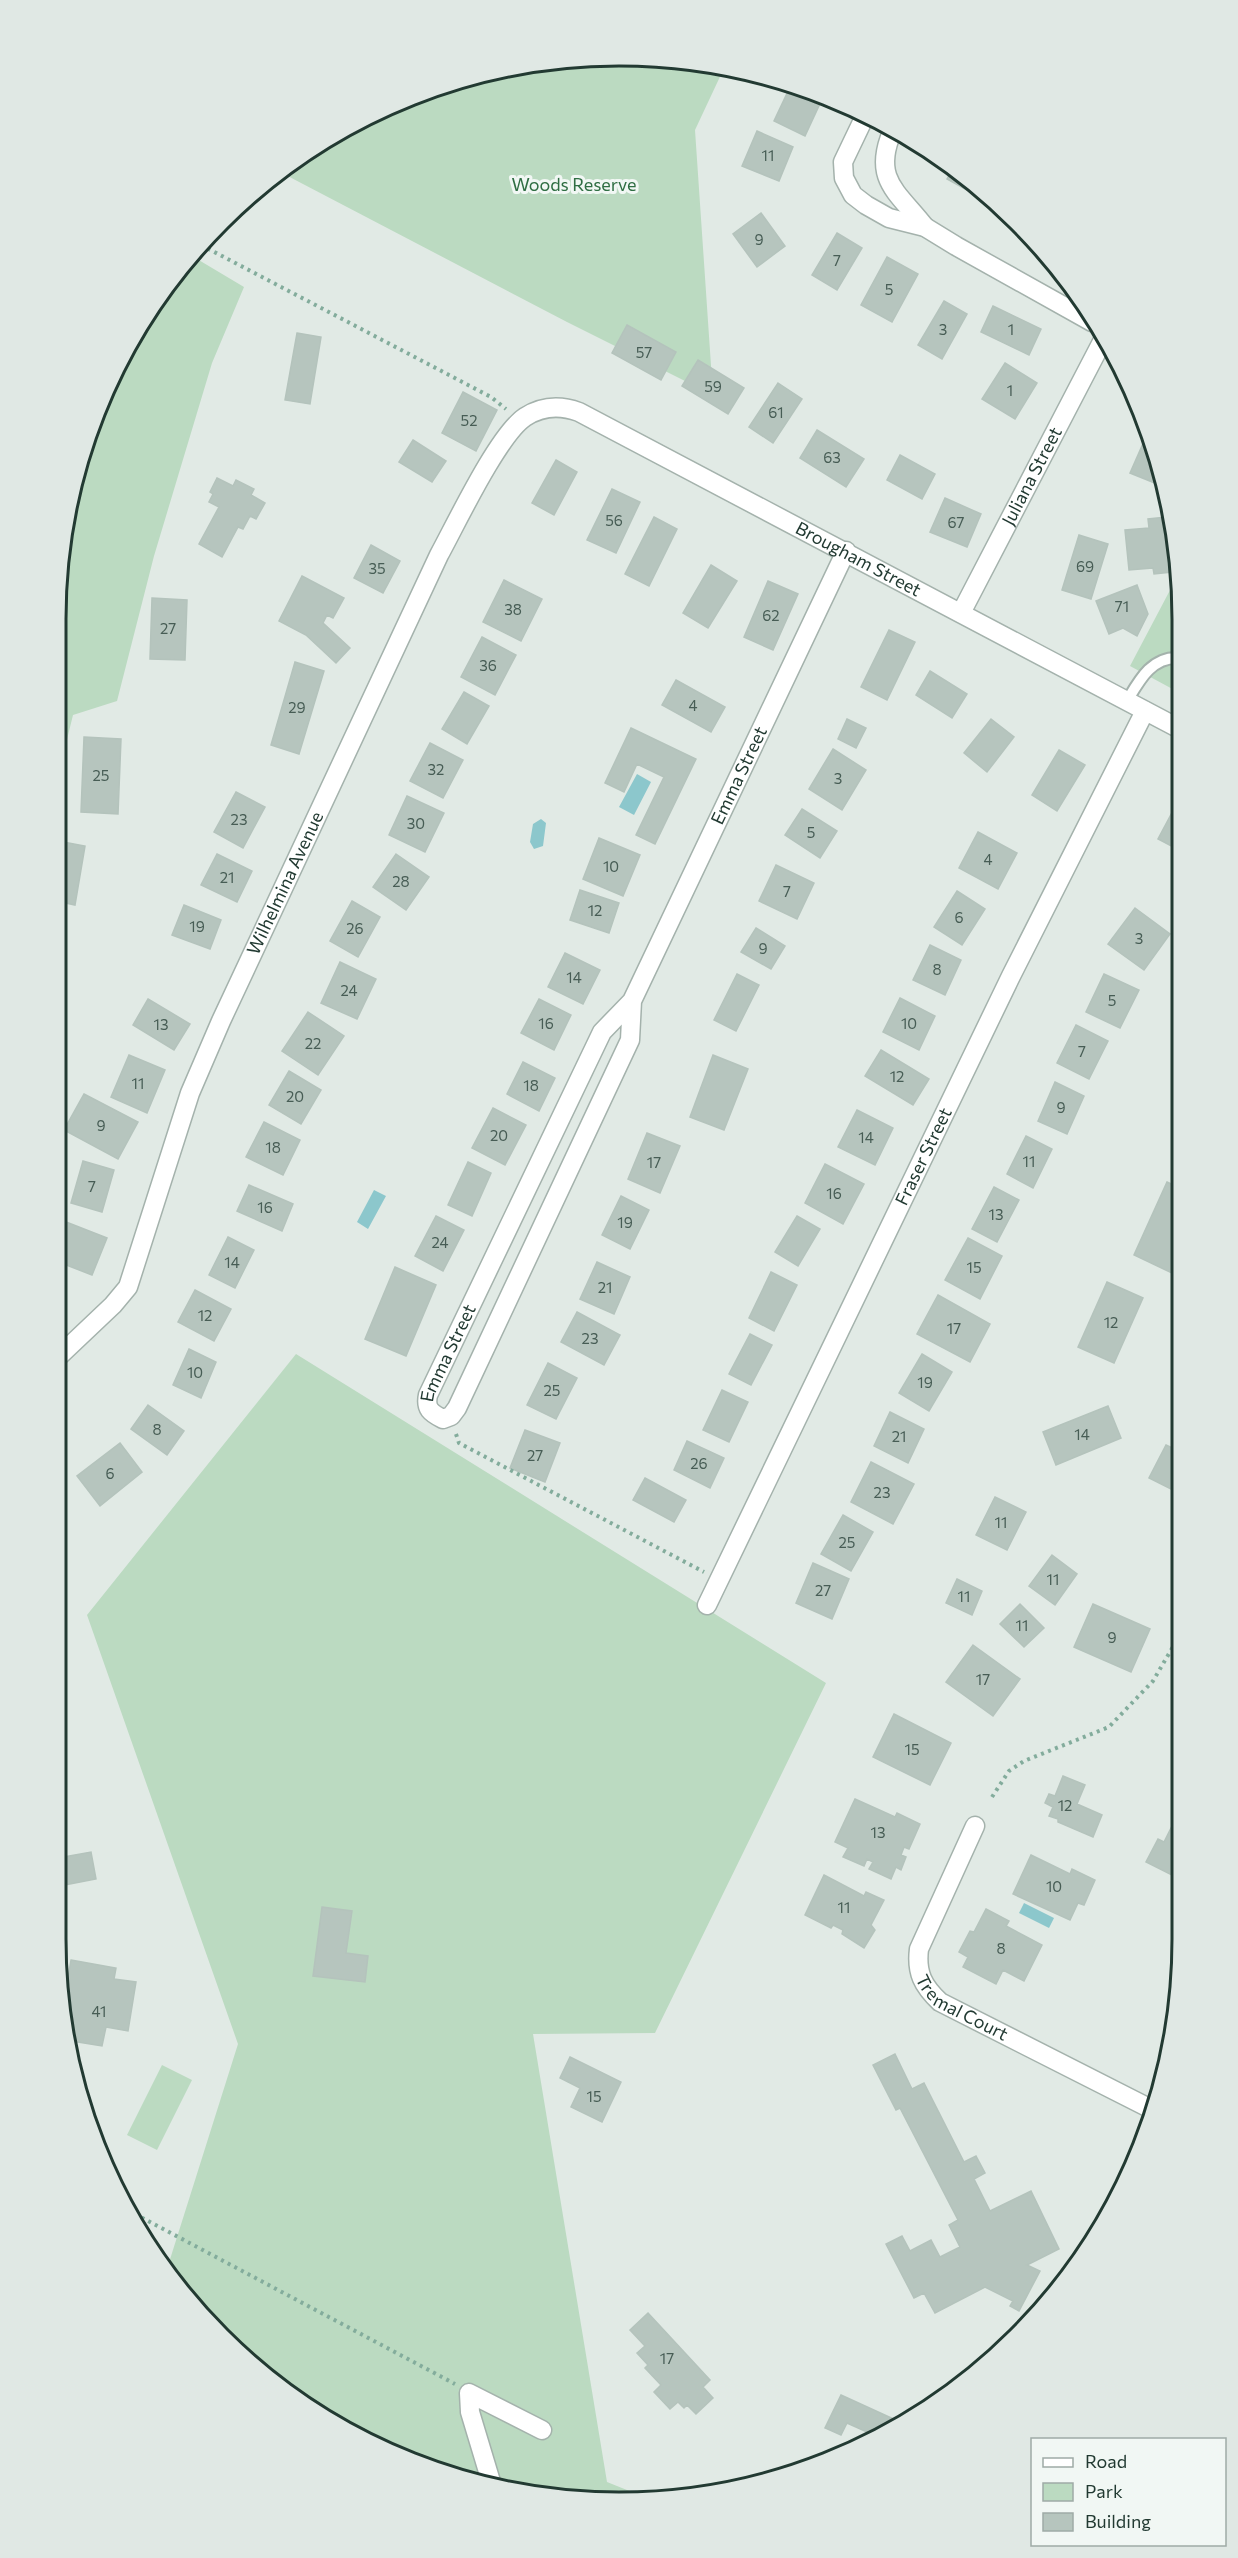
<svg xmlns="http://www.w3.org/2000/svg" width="1238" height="2558" font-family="Commissioner,sans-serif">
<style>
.green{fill:#bbdac1}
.water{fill:#8cc7cc}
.building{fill:#b6c5be;stroke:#b4c3bc;stroke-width:1.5}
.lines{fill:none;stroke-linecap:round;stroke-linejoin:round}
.lane-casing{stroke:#a4b2ac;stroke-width:14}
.street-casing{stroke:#a4b2ac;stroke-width:21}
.path{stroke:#83ac9c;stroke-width:4;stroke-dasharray:3 4.5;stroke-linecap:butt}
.lane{stroke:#fff;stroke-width:10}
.street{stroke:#fff;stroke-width:18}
.labels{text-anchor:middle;stroke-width:6;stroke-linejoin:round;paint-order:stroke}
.number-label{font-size:15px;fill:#475d55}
.park-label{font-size:18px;fill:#2f6e43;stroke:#f1f7f4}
.street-label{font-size:18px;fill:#223a32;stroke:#f1f7f4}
.rim{fill:none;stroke:#223a32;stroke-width:3}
</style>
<rect width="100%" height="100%" fill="#e1eae5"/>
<path class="green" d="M 619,56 L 725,66 L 695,130 L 713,395 L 567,322 L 280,172 L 306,150 L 404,98 L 509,66 Z
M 192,256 L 244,287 L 212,363 L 154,556 L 117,701 L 73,715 L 56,784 L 56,619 L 66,509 L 99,403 L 151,306 Z
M 1178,575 L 1178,692 L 1130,666 Z
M 296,1354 L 826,1683 L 655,2033 L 533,2034 L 607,2482 L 642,2496 L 509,2492 L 337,2427 L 247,2362 L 172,2282 L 166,2272 L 238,2044 L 87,1615 Z
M 162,2065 L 192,2080 L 157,2150 L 127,2135 Z"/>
<path class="water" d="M 637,774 L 651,782 L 634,815 L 619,807 Z
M 541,819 L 546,823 L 543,846 L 534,849 L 530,842 L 533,824 Z
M 374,1190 L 386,1196 L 368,1229 L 357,1222 Z
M 1024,1903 L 1054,1918 L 1049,1928 L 1019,1913 Z"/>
<path class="building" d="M 791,85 L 824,95 L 805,136 L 774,121 Z
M 757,131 L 793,147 L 779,181 L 742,166 Z
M 954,167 L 962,172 L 996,206 L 947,179 Z
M 761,213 L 785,246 L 757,267 L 733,234 Z
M 837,233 L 862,248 L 837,290 L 812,275 Z
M 887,257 L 918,274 L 892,322 L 861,305 Z
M 944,301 L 967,314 L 942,359 L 918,345 Z
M 993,306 L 1041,329 L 1029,355 L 981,332 Z
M 627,325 L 676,352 L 661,380 L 612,353 Z
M 297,333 L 321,337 L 310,404 L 285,400 Z
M 698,360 L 744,388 L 728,414 L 682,386 Z
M 1005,363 L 1037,383 L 1015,419 L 982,399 Z
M 778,383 L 802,399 L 773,443 L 749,427 Z
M 463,392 L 497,410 L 476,451 L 442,433 Z
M 817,430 L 864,459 L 846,487 L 800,458 Z
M 1145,439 L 1150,441 L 1162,486 L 1130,473 Z
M 413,440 L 446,461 L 432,482 L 399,462 Z
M 900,455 L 935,474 L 922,499 L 887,480 Z
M 556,460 L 577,472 L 554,515 L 532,503 Z
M 217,478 L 233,486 L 236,480 L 254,489 L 251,495 L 265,503 L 256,519 L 250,516 L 243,529 L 238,527 L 222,557 L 199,544 L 219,507 L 209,502 L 213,494 L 210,492 Z
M 612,489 L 640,502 L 616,553 L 587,540 Z
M 945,498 L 981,514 L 967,547 L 930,532 Z
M 654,517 L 677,529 L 649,586 L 625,574 Z
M 1166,517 L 1172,572 L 1154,574 L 1153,568 L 1129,570 L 1125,530 L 1149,528 L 1148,519 Z
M 1079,535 L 1108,544 L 1091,599 L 1062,590 Z
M 371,545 L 400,561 L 383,593 L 354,578 Z
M 711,565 L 737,581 L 708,628 L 683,613 Z
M 302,576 L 344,598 L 333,618 L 327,615 L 323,623 L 350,648 L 336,663 L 306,635 L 279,621 Z
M 504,580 L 542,599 L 521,641 L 483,622 Z
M 768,581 L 798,594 L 773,650 L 744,637 Z
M 1137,585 L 1148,614 L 1137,636 L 1123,628 L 1109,634 L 1096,601 Z
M 152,598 L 187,600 L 185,660 L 150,659 Z
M 889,630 L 915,642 L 887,700 L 861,687 Z
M 482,637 L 516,655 L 495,695 L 461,677 Z
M 295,662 L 324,671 L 299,754 L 271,745 Z
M 930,671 L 967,694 L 952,718 L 916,695 Z
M 676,680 L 725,707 L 711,732 L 662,705 Z
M 464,692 L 489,706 L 467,744 L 442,729 Z
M 847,719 L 866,728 L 856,748 L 838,739 Z
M 991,719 L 1014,737 L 987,772 L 964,753 Z
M 631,728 L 696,759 L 655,844 L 636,835 L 664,777 L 637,764 L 624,792 L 605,783 Z
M 84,737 L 121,739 L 118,814 L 81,812 Z
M 430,743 L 463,760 L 443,798 L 410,781 Z
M 833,749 L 866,770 L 842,810 L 809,789 Z
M 1059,750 L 1085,765 L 1057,811 L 1032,795 Z
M 236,792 L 265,807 L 243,848 L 214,832 Z
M 407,796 L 444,813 L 425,852 L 389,835 Z
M 1175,807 L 1179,809 L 1179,850 L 1158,839 Z
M 802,809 L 837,831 L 820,858 L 785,835 Z
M 978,832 L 1017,853 L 998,889 L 959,868 Z
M 599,838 L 640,855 L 623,896 L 583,879 Z
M 58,841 L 85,846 L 75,905 L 56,901 Z
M 217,854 L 252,871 L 237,902 L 201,885 Z
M 396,854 L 429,877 L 406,910 L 373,887 Z
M 776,865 L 814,883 L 797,919 L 759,901 Z
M 580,890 L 619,903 L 609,933 L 570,920 Z
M 957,891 L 985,909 L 962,945 L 934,927 Z
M 352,901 L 380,917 L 358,957 L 330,941 Z
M 184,905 L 221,920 L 210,949 L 172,935 Z
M 1135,908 L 1170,934 L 1144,970 L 1108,944 Z
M 756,928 L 785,946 L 771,969 L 741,952 Z
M 930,945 L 961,960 L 945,995 L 913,980 Z
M 565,953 L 600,970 L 583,1004 L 548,987 Z
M 340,962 L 376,979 L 357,1019 L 321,1003 Z
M 737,974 L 759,985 L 736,1031 L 714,1020 Z
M 1104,974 L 1139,990 L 1120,1028 L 1086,1012 Z
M 900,998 L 935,1016 L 919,1050 L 883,1032 Z
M 148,999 L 190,1024 L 174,1050 L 133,1025 Z
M 539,999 L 571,1015 L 554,1050 L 521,1033 Z
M 308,1012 L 344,1036 L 318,1075 L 282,1051 Z
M 1076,1025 L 1108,1041 L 1089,1079 L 1057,1063 Z
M 881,1050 L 929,1079 L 913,1105 L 865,1076 Z
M 129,1055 L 165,1070 L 147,1113 L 111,1097 Z
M 713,1055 L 748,1069 L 724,1130 L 690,1117 Z
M 523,1062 L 555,1078 L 539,1111 L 507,1094 Z
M 289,1071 L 321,1090 L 301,1124 L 269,1105 Z
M 1055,1082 L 1084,1096 L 1067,1134 L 1038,1121 Z
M 84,1094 L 138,1122 L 118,1159 L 64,1130 Z
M 493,1108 L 526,1125 L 505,1165 L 472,1148 Z
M 857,1110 L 893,1128 L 875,1165 L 838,1147 Z
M 264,1122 L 300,1140 L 283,1175 L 246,1157 Z
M 647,1133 L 680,1146 L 660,1193 L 628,1179 Z
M 1026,1136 L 1052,1149 L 1033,1188 L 1007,1174 Z
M 83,1161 L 114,1170 L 102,1212 L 71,1203 Z
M 468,1162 L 491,1173 L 472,1216 L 448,1205 Z
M 825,1164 L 864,1184 L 843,1224 L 805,1203 Z
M 1167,1182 L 1180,1188 L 1180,1254 L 1172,1273 L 1134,1255 Z
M 249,1185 L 293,1204 L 282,1231 L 237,1211 Z
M 994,1187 L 1019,1200 L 997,1242 L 972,1229 Z
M 621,1196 L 649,1210 L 630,1249 L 602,1235 Z
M 436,1216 L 464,1230 L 443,1271 L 415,1256 Z
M 797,1216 L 820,1229 L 798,1266 L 775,1252 Z
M 61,1220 L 107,1238 L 92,1275 L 56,1261 L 56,1235 Z
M 228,1237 L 254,1250 L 235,1288 L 209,1275 Z
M 968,1238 L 1002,1256 L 980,1299 L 945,1280 Z
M 597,1262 L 630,1277 L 614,1314 L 580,1299 Z
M 395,1267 L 436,1285 L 406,1356 L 365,1339 Z
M 771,1272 L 797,1285 L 774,1331 L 749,1318 Z
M 1107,1282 L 1143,1298 L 1114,1363 L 1078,1347 Z
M 195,1290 L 231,1309 L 214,1341 L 178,1322 Z
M 938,1295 L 990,1324 L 970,1362 L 917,1334 Z
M 577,1312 L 620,1335 L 604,1365 L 561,1342 Z
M 750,1334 L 772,1345 L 751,1385 L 729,1374 Z
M 189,1349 L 216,1362 L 201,1398 L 173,1385 Z
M 922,1354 L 952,1372 L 929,1411 L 899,1393 Z
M 548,1363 L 577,1378 L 556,1419 L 527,1405 Z
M 722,1390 L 748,1402 L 729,1442 L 703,1430 Z
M 148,1405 L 184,1431 L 167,1455 L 131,1429 Z
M 1108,1406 L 1121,1438 L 1056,1465 L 1043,1432 Z
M 890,1412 L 924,1429 L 908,1463 L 874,1446 Z
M 525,1430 L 560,1443 L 545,1482 L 510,1468 Z
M 687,1441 L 724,1458 L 710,1488 L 674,1470 Z
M 120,1443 L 142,1472 L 100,1506 L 77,1476 Z
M 1166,1445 L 1181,1452 L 1181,1494 L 1149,1478 Z
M 871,1462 L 914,1484 L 893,1524 L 851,1502 Z
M 645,1478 L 686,1500 L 674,1522 L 633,1500 Z
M 995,1497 L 1026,1512 L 1007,1550 L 976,1535 Z
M 843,1515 L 873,1532 L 851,1571 L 821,1554 Z
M 1052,1555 L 1077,1574 L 1055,1605 L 1029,1586 Z
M 813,1563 L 849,1579 L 832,1619 L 796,1603 Z
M 957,1579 L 982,1591 L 972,1615 L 946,1603 Z
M 1020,1604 L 1044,1628 L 1024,1647 L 1000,1624 Z
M 1093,1604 L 1150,1629 L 1131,1672 L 1074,1647 Z
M 973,1645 L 1020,1679 L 993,1716 L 946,1682 Z
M 894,1714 L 951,1743 L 930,1785 L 873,1757 Z
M 1063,1776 L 1085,1785 L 1077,1804 L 1102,1815 L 1093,1837 L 1058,1822 L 1058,1819 L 1049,1816 L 1053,1807 L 1045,1803 L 1049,1794 L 1055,1796 Z
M 855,1799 L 895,1817 L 897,1813 L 920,1824 L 909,1849 L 904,1847 L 901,1855 L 906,1857 L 901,1870 L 896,1867 L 891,1879 L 869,1869 L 873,1862 L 867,1859 L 864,1866 L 843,1857 L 848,1848 L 835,1842 Z
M 1178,1814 L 1182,1816 L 1182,1880 L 1146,1862 L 1158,1839 L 1164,1842 Z
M 56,1845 L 58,1858 L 91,1852 L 96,1879 L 59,1886 L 58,1880 L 56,1881 Z
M 1031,1855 L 1070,1874 L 1072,1869 L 1095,1880 L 1084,1905 L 1078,1903 L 1070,1920 L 1013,1894 Z
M 824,1875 L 864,1896 L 866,1892 L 884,1900 L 871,1925 L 875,1930 L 864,1948 L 842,1934 L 843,1930 L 833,1925 L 831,1928 L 805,1915 Z
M 322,1907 L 352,1911 L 346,1953 L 368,1956 L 365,1982 L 313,1976 Z
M 986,1909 L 1009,1921 L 1006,1926 L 1042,1945 L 1024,1981 L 1003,1970 L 996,1984 L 963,1967 L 968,1957 L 959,1952 L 970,1931 L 974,1932 Z
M 71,1960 L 116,1968 L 114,1979 L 136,1982 L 128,2031 L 106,2027 L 102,2046 L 72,2041 L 65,1996 Z
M 895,2054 L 912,2089 L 924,2083 L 964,2162 L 976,2156 L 985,2173 L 974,2179 L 990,2211 L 1031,2191 L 1059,2249 L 1027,2265 L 1040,2271 L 1019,2311 L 1010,2306 L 1013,2301 L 985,2287 L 935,2313 L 924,2293 L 914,2298 L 886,2244 L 902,2236 L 910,2251 L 931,2240 L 940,2257 L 960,2247 L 949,2225 L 958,2220 L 900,2108 L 896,2110 L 873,2065 Z
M 570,2057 L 621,2082 L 602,2122 L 571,2107 L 580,2088 L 560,2078 Z
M 648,2313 L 710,2380 L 703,2387 L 713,2398 L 696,2414 L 687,2405 L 684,2408 L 678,2402 L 670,2409 L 654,2392 L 661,2385 L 645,2368 L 648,2365 L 637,2353 L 645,2346 L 630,2330 Z
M 841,2395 L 900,2422 L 899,2425 L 873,2441 L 876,2436 L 847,2423 L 841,2435 L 825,2428 Z"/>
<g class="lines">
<defs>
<path id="lane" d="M 1127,701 C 1139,681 1151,657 1178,658"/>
<g id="street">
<path d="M 865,116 L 843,162 L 844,178 L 853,195 L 866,205 L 889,218 L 925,227 L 956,246 L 1092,322"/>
<path d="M 892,132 C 872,180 898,192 925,227"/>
<path id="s1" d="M 961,613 L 1103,340"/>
<path id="s2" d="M 632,1001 L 630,1040 L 457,1408 L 451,1416 L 443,1419 C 431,1413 425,1409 428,1395 L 602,1032 L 632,1001 L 846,551"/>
<path id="s3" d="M 56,1359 L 113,1305 L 128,1287 L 190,1093 L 221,1021 L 439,555 C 456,524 498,435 525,417 C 542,406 560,405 579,412 L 1178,728"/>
<path id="s4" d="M 707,1605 L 1011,976 L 1145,711"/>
<path id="s5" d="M 975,1826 L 919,1949 C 916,1973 923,1986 940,2002 L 1153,2110"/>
<path d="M 492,2485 L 470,2412 L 469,2393 L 542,2430"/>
</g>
</defs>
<use href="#lane" class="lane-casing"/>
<use href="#street" class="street-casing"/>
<path class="path" d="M 201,245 L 491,397 L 506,409
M 456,1434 L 459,1443 L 704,1572
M 992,1797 L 1009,1771 L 1024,1761 L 1109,1727 L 1153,1681 L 1181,1633
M 135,2214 L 455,2384"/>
<use href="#lane" class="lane"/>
<use href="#street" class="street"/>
</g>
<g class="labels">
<g class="number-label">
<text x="768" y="161">11</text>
<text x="759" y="245">9</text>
<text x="837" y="266">7</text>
<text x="889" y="295">5</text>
<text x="943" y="335">3</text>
<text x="1011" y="335">1</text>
<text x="644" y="358">57</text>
<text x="713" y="392">59</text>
<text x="1010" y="396">1</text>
<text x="776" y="418">61</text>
<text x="469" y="426">52</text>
<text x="832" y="463">63</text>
<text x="614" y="526">56</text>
<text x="956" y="528">67</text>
<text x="1085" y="572">69</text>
<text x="377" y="574">35</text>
<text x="1122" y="612">71</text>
<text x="513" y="615">38</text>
<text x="771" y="621">62</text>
<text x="168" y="634">27</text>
<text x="488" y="671">36</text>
<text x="693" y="711">4</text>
<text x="297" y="713">29</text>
<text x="436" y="775">32</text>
<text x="101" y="781">25</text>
<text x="838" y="784">3</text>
<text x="239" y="825">23</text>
<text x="416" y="829">30</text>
<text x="811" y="838">5</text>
<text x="988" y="865">4</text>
<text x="611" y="872">10</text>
<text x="227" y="883">21</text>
<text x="401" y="887">28</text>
<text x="787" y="897">7</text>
<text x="595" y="916">12</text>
<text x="959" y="923">6</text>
<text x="197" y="932">19</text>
<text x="355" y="934">26</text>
<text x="1139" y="944">3</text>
<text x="763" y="954">9</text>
<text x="937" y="975">8</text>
<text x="574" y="983">14</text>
<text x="349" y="996">24</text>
<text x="1112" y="1006">5</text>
<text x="546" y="1029">16</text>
<text x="909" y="1029">10</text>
<text x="161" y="1030">13</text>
<text x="313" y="1049">22</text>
<text x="1082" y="1057">7</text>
<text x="897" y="1082">12</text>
<text x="138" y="1089">11</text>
<text x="531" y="1091">18</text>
<text x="295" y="1102">20</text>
<text x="1061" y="1113">9</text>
<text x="101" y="1131">9</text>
<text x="499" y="1141">20</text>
<text x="866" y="1143">14</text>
<text x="273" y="1153">18</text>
<text x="1029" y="1167">11</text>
<text x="654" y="1168">17</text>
<text x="92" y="1192">7</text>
<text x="834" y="1199">16</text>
<text x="265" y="1213">16</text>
<text x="996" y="1220">13</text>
<text x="625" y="1228">19</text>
<text x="440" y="1248">24</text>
<text x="232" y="1268">14</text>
<text x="974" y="1273">15</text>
<text x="605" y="1293">21</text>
<text x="205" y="1321">12</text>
<text x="1111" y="1328">12</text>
<text x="954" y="1334">17</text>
<text x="590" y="1344">23</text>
<text x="195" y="1378">10</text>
<text x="925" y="1388">19</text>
<text x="552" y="1396">25</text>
<text x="157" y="1435">8</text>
<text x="1082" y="1440">14</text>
<text x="899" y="1442">21</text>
<text x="535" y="1461">27</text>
<text x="699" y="1469">26</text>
<text x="110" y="1479">6</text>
<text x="882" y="1498">23</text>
<text x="1001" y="1528">11</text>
<text x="847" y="1548">25</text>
<text x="1053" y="1585">11</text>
<text x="823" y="1596">27</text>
<text x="964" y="1602">11</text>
<text x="1022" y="1631">11</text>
<text x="1112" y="1643">9</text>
<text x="983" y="1685">17</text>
<text x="912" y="1755">15</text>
<text x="1065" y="1811">12</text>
<text x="878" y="1838">13</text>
<text x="1054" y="1892">10</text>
<text x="844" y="1913">11</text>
<text x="1001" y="1954">8</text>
<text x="99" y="2017">41</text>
<text x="594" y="2102">15</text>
<text x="667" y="2364">17</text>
</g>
<g class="park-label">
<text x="574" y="191">Woods Reserve</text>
</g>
<g class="street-label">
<text dy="6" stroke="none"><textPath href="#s1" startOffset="154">Juliana Street</textPath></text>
<text dy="6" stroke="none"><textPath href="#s3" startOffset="1434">Brougham Street</textPath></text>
<text dy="6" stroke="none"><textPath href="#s2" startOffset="1191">Emma Street</textPath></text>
<text dy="6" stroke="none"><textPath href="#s3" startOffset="536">Wilhelmina Avenue</textPath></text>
<text dy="6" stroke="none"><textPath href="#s4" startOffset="498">Fraser Street</textPath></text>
<text dy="6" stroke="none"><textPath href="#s2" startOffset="542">Emma Street</textPath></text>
<text dy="6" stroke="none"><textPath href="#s5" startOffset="216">Tremal Court</textPath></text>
</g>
</g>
<path d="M0 0H1238V2558H0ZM619 66H619A553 553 0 0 1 1172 619V1939A553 553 0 0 1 619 2492H619A553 553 0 0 1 66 1939V619A553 553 0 0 1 619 66Z" fill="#e0e8e4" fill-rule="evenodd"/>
<path class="rim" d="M619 66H619A553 553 0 0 1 1172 619V1939A553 553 0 0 1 619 2492H619A553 553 0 0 1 66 1939V619A553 553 0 0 1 619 66Z"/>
<rect x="1031" y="2438" width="195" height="108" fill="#f1f7f4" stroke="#9eaba6" stroke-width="1.5"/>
<rect x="1043" y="2458" width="30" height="9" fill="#ffffff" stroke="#9eaba6" stroke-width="1.5"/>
<text x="1085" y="2468" font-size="18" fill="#223a32">Road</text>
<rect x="1043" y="2483" width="30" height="18" fill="#bbdac1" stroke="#9eaba6" stroke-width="1.5"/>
<text x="1085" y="2498" font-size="18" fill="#223a32">Park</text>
<rect x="1043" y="2513" width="30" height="18" fill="#b6c5be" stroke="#9eaba6" stroke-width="1.5"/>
<text x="1085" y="2528" font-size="18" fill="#223a32">Building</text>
</svg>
